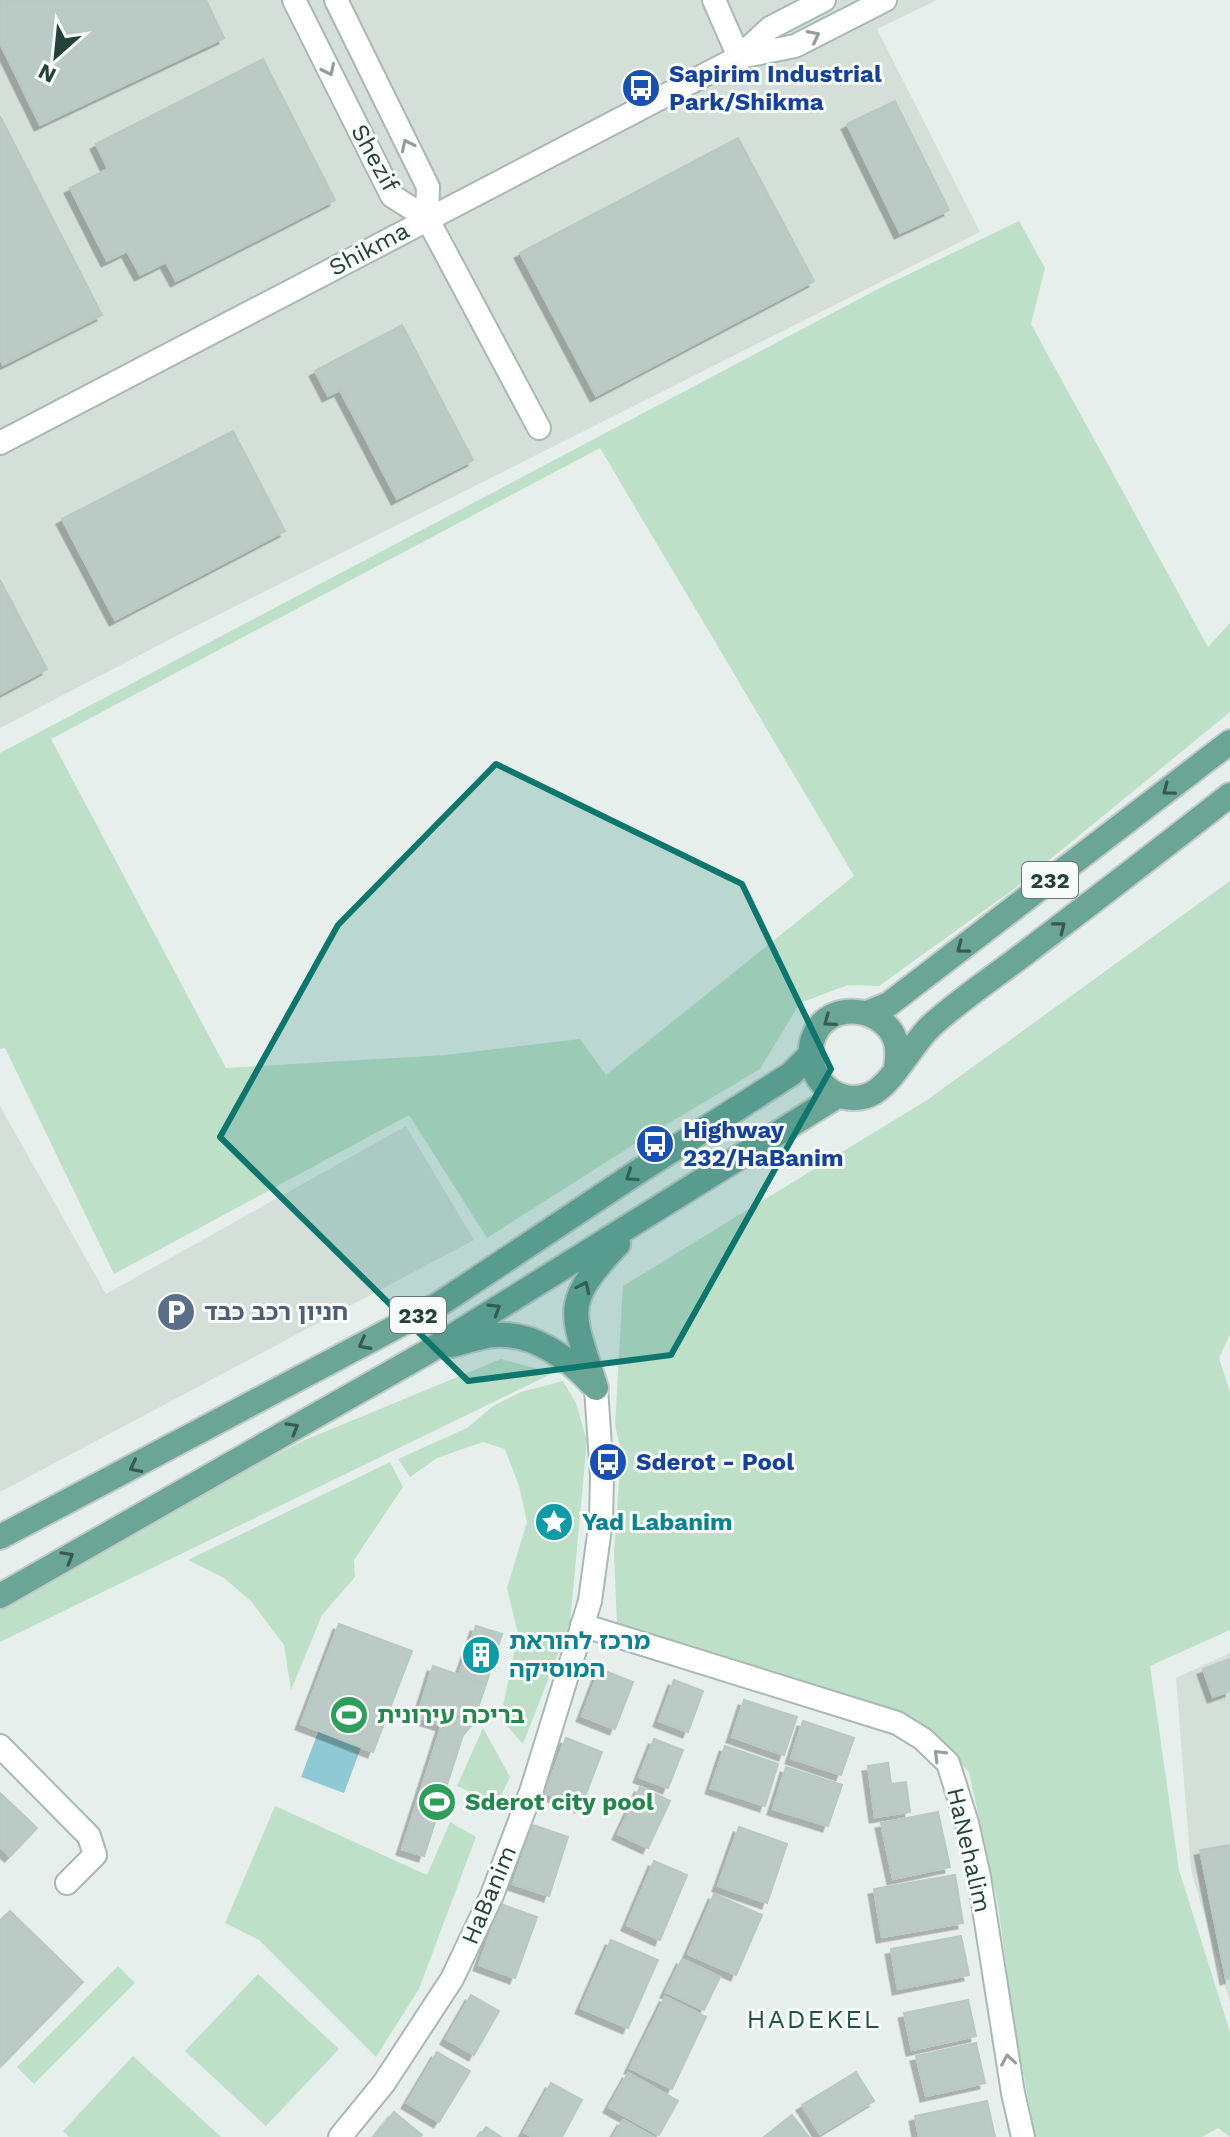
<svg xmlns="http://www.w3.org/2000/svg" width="1230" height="2137" font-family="'Work Sans','Noto Sans Hebrew',sans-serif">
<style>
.built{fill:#d4dfda}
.green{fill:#bfe0c8;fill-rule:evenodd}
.water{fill:#8ec9d4}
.building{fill:#bbcac4;stroke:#b8c9c2;stroke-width:2;filter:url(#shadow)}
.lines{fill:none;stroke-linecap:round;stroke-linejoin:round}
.minor-casing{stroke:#a8b8b2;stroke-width:26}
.major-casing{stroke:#c2cac8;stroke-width:28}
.minor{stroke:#fff;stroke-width:22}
.major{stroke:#6aa596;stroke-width:24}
.oneway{stroke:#92a09c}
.oneway2{stroke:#365b51}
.marked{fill:#0f766e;fill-opacity:0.2;stroke:#0f766e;stroke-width:6;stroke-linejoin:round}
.labels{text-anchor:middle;stroke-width:6;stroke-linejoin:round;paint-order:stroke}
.shield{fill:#f7fbf9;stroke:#637a73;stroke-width:2}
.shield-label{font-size:22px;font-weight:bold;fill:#24423a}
.transit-label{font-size:24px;font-weight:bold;fill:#164399;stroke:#f7fbf9;text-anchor:start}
.street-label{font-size:24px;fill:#24423a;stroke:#f7fbf9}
.service-label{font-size:24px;font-weight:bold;fill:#4e5e75;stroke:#f7fbf9;text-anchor:start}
.culture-label{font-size:24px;font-weight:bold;fill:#0d838f;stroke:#f7fbf9;text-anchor:start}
.leisure-label{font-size:24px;font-weight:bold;fill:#27864d;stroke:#f7fbf9;text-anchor:start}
.neighbourhood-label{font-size:26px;letter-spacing:2px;fill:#1f5548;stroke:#f7fbf9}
</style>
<defs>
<filter id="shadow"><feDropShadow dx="-5.5" dy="5.5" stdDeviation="0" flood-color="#0004"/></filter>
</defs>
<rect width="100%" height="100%" fill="#e6efeb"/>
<path class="built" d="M 0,0 L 937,0 L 877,29 L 980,232 L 182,633 L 0,728 Z
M 0,1106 L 106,1294 L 406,1126 L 474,1240 L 0,1492 Z
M 1230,1653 L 1230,2002 L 1191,1870 L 1176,1678 Z"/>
<path class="green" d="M 1019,221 L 1045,268 L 1031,324 L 1208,647 L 1230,623 L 1230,712 L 1014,889 L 879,986 L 848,985 L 800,1003 L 760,1069 L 644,1138 L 487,1238 L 409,1115 L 114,1274 L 5,1048 L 0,1049 L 0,753 L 880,288 ZM 600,448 L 854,876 L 606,1075 L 580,1039 L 445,1055 L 226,1068 L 51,739 Z
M 1230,881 L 1230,1334 L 1219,1358 L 1230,1392 L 1230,1630 L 1150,1666 L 1179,1870 L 1230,2032 L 1230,2137 L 1218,2128 L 1202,2137 L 1035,2137 L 1013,2017 L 998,1905 L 969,1772 L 903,1712 L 617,1624 L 614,1553 L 621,1452 L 615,1425 L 623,1286 L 927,1100 Z
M 501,1359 L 553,1373 L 0,1642 L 0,1595 L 305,1440 Z
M 563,1381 L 576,1403 L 587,1441 L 570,1623 L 523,1744 L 505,1724 L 503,1706 L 518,1634 L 507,1588 L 527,1522 L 519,1486 L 505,1449 L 483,1442 L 437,1458 L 410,1477 L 398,1459 L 467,1428 L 493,1406 L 521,1392 Z
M 390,1462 L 403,1487 L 354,1560 L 355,1577 L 322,1615 L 291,1690 L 284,1645 L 251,1601 L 224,1578 L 188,1560 Z
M 483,1728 L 510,1777 L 497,1804 L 457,1786 Z
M 275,1806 L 427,1875 L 450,1822 L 476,1837 L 419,1989 L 376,2057 L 259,1940 L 225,1923 Z
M 118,1966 L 135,1983 L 34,2084 L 17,2067 Z
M 258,1974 L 339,2049 L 266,2126 L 185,2051 Z
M 133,2056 L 221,2137 L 69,2137 L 63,2131 Z"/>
<path class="water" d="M 354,1638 L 396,1654 L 344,1793 L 301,1777 Z"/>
<path class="building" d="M 0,0 L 206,0 L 224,38 L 40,125 L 0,43 Z
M 263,59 L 335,200 L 176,281 L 166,262 L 140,275 L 127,251 L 107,261 L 70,188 L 108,169 L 96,144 Z
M 895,101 L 949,210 L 900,233 L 847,124 Z
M 0,116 L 102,315 L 3,365 L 0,359 Z
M 738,138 L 814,281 L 596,396 L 520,253 Z
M 402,325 L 473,460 L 397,499 L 340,390 L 328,396 L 315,371 Z
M 233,431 L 285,531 L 115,620 L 62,519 Z
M 0,580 L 47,669 L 0,694 Z
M 339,1624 L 412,1651 L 373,1752 L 301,1724 Z
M 476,1626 L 502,1634 L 472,1725 L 463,1735 L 424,1856 L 402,1849 L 442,1725 L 417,1717 L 433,1666 L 459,1675 Z
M 476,1626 L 502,1634 L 486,1684 L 459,1675 Z
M 1230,1659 L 1230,1691 L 1213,1697 L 1203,1669 Z
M 433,1666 L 486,1684 L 472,1725 L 442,1725 L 417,1717 Z
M 600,1669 L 633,1682 L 615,1729 L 582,1716 Z
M 674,1680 L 703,1691 L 688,1732 L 659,1721 Z
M 744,1700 L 797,1717 L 784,1755 L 732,1737 Z
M 803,1721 L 854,1738 L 841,1775 L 791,1758 Z
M 566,1738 L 602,1752 L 581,1807 L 545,1793 Z
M 654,1739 L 683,1750 L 668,1788 L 639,1777 Z
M 725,1746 L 778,1764 L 765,1806 L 711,1788 Z
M 888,1763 L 891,1784 L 906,1782 L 910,1812 L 875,1817 L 868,1766 Z
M 786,1767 L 842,1785 L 828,1826 L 773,1809 Z
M 640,1787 L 670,1801 L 648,1848 L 618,1834 Z
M 0,1793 L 37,1828 L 10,1856 L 0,1847 Z
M 938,1812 L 950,1867 L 893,1879 L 881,1823 Z
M 533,1825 L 568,1837 L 549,1896 L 513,1884 Z
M 739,1827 L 787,1844 L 767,1903 L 718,1886 Z
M 1230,1845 L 1230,1978 L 1226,1979 L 1200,1850 Z
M 654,1861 L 687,1875 L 660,1940 L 627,1925 Z
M 955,1875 L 963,1923 L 882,1937 L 874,1889 Z
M 714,1894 L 762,1915 L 736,1975 L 688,1954 Z
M 501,1904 L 537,1917 L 515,1978 L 479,1965 Z
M 10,1911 L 83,1982 L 0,2067 L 0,1921 Z
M 961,1936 L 969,1975 L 898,1989 L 891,1949 Z
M 611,1940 L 658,1960 L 628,2028 L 581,2008 Z
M 682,1959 L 720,1977 L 704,2010 L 666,1992 Z
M 471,1995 L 499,2011 L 474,2055 L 446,2039 Z
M 665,1997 L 706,2017 L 672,2089 L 630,2068 Z
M 968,2000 L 976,2036 L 912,2050 L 904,2013 Z
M 976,2043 L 985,2083 L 926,2096 L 916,2056 Z
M 437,2052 L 470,2071 L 439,2122 L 407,2103 Z
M 856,2072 L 874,2101 L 820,2134 L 802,2105 Z
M 628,2073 L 678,2101 L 659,2135 L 609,2107 Z
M 551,2083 L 582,2100 L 562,2137 L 533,2137 L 524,2132 Z
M 987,2101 L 995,2137 L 919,2137 L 915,2116 Z
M 394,2112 L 422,2135 L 420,2137 L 374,2137 Z
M 792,2115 L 809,2137 L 764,2137 Z
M 623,2120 L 653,2137 L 613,2137 Z
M 486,2127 L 501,2137 L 479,2137 Z"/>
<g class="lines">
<defs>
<path id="minor" d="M 294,0 L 392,196 L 427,218
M 336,0 L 428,187 L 427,218 L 539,428
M 714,0 L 739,57
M 740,57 L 795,46 L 885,0
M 0,443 L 739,57 L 770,28 L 824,0
M 582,1625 L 897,1723 L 923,1739 L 948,1763 L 967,1823 L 979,1877 L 1013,2093 L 1023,2137
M 0,1746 L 89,1836 L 95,1855 L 67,1883
M 340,2137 L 384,2083 L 452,1979 L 492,1895 L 532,1789 L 590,1601 L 601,1520 L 602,1476 L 596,1388"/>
<path id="major" d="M 867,1013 L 889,1004 L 1230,742
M 896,1069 C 897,1059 899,1049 895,1039 C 882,1006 828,1000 814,1036 C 800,1071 833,1109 869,1095 C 892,1086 911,1044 932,1025 C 962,998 997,975 1028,951 C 1096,899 1163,848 1230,795
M 451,1345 C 465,1342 480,1336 494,1335 C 534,1332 568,1358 593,1385
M 596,1388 C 573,1313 559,1306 618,1244
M 0,1537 L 441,1303 L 636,1173 L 791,1074 L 811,1054
M 0,1596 L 429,1351 L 839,1095"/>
</defs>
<use href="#minor" class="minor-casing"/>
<use href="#major" class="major-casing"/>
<use href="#minor" class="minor"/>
<use href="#major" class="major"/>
</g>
<defs><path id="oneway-chevron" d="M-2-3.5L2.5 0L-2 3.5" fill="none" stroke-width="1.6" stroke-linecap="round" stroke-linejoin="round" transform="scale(2)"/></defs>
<g class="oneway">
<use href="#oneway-chevron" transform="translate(814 36) rotate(-27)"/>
<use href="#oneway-chevron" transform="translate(329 70) rotate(64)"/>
<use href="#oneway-chevron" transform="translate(407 145) rotate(-116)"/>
<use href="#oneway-chevron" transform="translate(939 1755) rotate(-135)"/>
<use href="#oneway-chevron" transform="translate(1008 2060) rotate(-99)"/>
</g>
<g class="oneway2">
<use href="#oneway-chevron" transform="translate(1168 790) rotate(143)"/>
<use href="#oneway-chevron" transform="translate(1060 927) rotate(-38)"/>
<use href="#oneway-chevron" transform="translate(962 948) rotate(143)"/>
<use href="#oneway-chevron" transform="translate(829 1021) rotate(144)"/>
<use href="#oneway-chevron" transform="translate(631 1176) rotate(147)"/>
<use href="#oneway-chevron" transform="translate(584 1287) rotate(-65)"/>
<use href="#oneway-chevron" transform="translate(495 1309) rotate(-32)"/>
<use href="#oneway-chevron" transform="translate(364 1344) rotate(152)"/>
<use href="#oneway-chevron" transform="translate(293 1428) rotate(-30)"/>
<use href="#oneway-chevron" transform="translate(135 1467) rotate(153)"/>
<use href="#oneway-chevron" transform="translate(68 1557) rotate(-30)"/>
</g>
<path class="marked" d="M 496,764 L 742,884 L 831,1069 L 671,1355 L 468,1381 L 220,1137 L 338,925 Z"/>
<defs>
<symbol id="bus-disc" viewBox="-11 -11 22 22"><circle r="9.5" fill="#1a4fb4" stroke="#f7fbf9"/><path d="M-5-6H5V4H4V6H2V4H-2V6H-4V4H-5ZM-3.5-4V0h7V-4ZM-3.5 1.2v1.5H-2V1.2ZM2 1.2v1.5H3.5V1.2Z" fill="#fff"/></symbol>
<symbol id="parking-disc" viewBox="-11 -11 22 22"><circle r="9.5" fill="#5c6f8a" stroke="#f7fbf9"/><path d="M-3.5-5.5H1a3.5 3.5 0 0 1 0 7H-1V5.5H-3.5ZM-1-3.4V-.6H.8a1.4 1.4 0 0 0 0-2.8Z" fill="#fff"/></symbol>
<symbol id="sight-disc" viewBox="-11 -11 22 22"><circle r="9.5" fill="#0f9aa8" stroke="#f7fbf9"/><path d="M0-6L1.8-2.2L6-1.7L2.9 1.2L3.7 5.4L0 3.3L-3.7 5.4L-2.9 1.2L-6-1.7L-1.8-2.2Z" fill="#fff"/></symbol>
<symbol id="building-disc" viewBox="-11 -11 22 22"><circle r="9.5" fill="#0f9aa8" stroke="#f7fbf9"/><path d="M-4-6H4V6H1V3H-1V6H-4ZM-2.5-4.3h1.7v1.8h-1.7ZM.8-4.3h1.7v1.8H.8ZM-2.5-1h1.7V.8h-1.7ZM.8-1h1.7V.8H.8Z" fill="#fff"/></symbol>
<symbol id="stadium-disc" viewBox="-11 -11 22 22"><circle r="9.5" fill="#2e9e5b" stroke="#f7fbf9"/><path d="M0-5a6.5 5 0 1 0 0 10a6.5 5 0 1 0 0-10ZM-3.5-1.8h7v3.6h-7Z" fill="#fff"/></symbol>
</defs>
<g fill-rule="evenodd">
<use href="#bus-disc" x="619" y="66" width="44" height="44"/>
<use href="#bus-disc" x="633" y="1122" width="44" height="44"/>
<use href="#parking-disc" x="154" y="1290" width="44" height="44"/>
<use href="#bus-disc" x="586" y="1440" width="44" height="44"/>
<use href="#sight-disc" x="532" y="1500" width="44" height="44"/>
<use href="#building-disc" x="459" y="1633" width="44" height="44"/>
<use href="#stadium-disc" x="327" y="1693" width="44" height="44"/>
<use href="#stadium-disc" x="415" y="1780" width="44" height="44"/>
</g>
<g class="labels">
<g class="shield">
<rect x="1022" y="862" width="56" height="36" rx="6"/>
<rect x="390" y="1297" width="56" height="36" rx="6"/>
</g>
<g class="shield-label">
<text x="1050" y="888">232</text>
<text x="418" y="1323">232</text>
</g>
<g class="transit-label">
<text x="669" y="82">Sapirim Industrial<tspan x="669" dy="28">Park/Shikma</tspan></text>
<text x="683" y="1138">Highway<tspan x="683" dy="28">232/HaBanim</tspan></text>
<text x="636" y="1470">Sderot - Pool</text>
</g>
<g class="street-label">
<text transform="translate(375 158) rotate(61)" y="8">Shezif</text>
<text transform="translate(369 249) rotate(-28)" y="8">Shikma</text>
<text transform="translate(969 1850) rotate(77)" y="8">HaNehalim</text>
<text transform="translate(489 1895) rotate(-67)" y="8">HaBanim</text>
</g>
<g class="service-label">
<text x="204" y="1320">חניון רכב כבד</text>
</g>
<g class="culture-label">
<text x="582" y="1530">Yad Labanim</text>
<text x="509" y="1649">מרכז להוראת<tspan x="509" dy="28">המוסיקה</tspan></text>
</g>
<g class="leisure-label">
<text x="377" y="1723">בריכה עירונית</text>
<text x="465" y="1810">Sderot city pool</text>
</g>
<g class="neighbourhood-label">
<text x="814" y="2028">HADEKEL</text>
</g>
</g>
<g transform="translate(56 56) rotate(207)" stroke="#f7fbf9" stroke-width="6" paint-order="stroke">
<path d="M0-6L14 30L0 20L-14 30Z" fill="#24423a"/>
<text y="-12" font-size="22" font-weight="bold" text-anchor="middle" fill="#24423a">N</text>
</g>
</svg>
